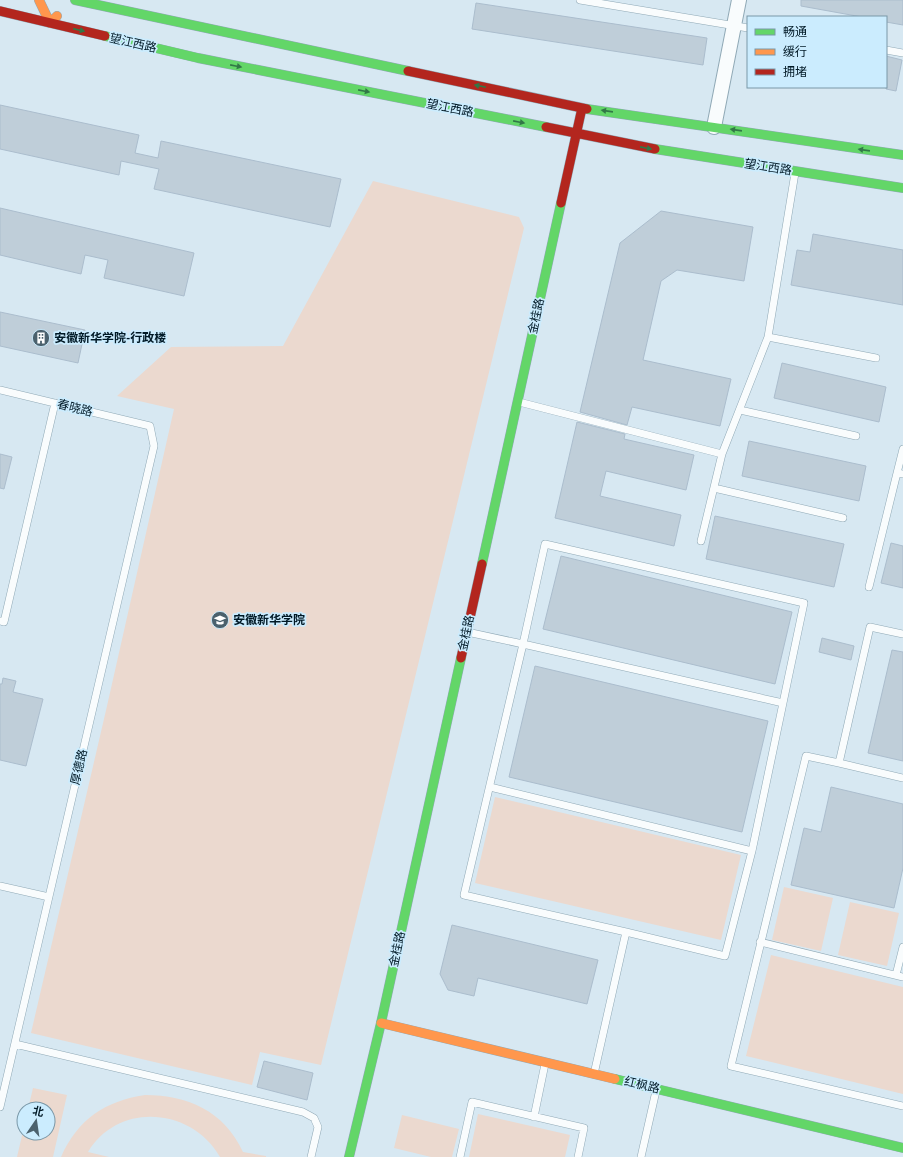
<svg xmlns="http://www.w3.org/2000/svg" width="903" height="1157" font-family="'PT Sans','Noto Sans SC',sans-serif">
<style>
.green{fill:#ebd9cf}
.building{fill:#bfced9;stroke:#abbdcd}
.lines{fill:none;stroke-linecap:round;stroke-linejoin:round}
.lane-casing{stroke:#90a9b6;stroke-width:8}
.street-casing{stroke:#90a9b6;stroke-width:16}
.fast-casing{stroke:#90a9b6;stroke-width:10}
.slow-casing{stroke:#90a9b6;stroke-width:10}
.jam-casing{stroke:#90a9b6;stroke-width:10}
.lane{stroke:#f9fcfd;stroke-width:7}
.street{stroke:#f9fcfd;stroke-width:14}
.fast{stroke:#63d668;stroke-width:9}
.slow{stroke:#ff974d;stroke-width:9}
.jam{stroke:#b3261e;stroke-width:9}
.oneway{fill:#327847}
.labels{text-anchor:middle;stroke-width:3.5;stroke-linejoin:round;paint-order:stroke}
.street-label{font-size:12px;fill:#001926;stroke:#cbecfe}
.poi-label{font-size:12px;font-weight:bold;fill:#001926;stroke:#cbecfe;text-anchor:start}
</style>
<rect width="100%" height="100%" fill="#d7e8f2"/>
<path class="green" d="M 373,181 L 519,217 L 524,228 L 321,1065 L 260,1052 L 252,1085 L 31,1033 L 107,706 L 174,409 L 117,396 L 171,347 L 283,346 Z
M 495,797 L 741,855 L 721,940 L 475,883 Z
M 784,887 L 833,898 L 821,951 L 772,940 Z
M 850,902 L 899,913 L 887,966 L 838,955 Z
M 771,955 L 903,987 L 903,1094 L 746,1056 Z
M 33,1088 L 67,1095 L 53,1157 L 17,1157 L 24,1127 L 24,1133 L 48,1133 L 48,1109 L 28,1109 Z
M 145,1095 C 188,1095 224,1111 243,1152 L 266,1156 L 266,1157 L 220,1157 C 192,1108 119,1101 88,1152 L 109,1157 L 61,1157 C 78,1119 105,1101 145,1095 Z
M 478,1114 L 570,1135 L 565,1157 L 469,1157 Z
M 402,1115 L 459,1129 L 452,1157 L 431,1157 L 394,1148 Z"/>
<path class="building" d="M 801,0 L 903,0 L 903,25 L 886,22 L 886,17 L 862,17 L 801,6 Z
M 476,3 L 707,38 L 703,65 L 472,29 Z
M 886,56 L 902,60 L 896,91 L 886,89 Z
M 0,105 L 139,135 L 135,153 L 158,158 L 161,141 L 341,179 L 330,227 L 154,189 L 159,169 L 121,161 L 119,175 L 0,149 Z
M 0,208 L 194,253 L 184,296 L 104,278 L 108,260 L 85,255 L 81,274 L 0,255 Z
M 661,211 L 753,227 L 744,281 L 677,270 L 661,281 L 643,360 L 731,379 L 720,426 L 632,407 L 627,425 L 580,412 L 620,243 Z
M 813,234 L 903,250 L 903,305 L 791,285 L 797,250 L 810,252 Z
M 0,312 L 85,330 L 78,363 L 0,346 Z
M 782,363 L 886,387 L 879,422 L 774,398 Z
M 577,422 L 625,434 L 624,439 L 694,455 L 686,490 L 606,471 L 600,496 L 681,515 L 674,546 L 555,518 Z
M 749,441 L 866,466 L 859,501 L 742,476 Z
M 0,454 L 12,457 L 4,489 L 0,488 Z
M 715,516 L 844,544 L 834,587 L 706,559 Z
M 891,543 L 903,546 L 903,588 L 881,583 Z
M 561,556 L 792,612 L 775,684 L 543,629 Z
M 822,638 L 854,646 L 851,660 L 819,652 Z
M 892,650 L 903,652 L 903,761 L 868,753 Z
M 535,666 L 768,721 L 742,832 L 509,777 Z
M 3,678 L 16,681 L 13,692 L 43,699 L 26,766 L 0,760 L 0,684 L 2,684 Z
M 831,787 L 903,804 L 903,868 L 894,908 L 791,885 L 804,828 L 821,832 Z
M 452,925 L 598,960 L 587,1004 L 478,978 L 474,996 L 448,990 L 440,974 Z
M 264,1061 L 313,1073 L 307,1100 L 257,1087 Z"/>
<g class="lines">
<defs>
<path id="lane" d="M 580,0 L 748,28
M 886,50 L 903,53
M 768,337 L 876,358
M 0,390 L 150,426 L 154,446 L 0,1107
M 519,402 L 722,454 L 768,337 L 795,173
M 740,410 L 856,436
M 903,449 L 897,473 L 903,474
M 714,488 L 843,518
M 701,541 L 722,454
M 869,587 L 897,473
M 0,621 L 4,622 L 55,403
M 467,632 L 523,644 L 464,895 L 626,932 L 594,1074
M 903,634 L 870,627 L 839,763 L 806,756 L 731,1066 L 903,1106
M 839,763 L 903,778
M 490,787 L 752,851 L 783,703 L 523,644 L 545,544 L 804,603 L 783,703
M 0,886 L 49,897
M 626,932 L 725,956 L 752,851
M 760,942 L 903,977
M 896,975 L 903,947
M 15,1044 L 303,1112 L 314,1118 L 318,1127 L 311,1157
M 534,1117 L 545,1064
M 460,1157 L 472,1102 L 584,1128 L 578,1157
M 641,1157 L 656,1091"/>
<path id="street" d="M 714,127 L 739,0"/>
<path id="fast" d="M 75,0 L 408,71
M 105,36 L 198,58 L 546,127
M 587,109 L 903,155
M 655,149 L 903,188
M 482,564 L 561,203
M 615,1079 L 903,1148
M 349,1157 L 381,1023 L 461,658"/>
<path id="slow" d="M 39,0 L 50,23 L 57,16
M 381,1023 L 615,1079"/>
<path id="jam" d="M 0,11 L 105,36
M 408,71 L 587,109
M 546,127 L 655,149
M 561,203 L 582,108
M 461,658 L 482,564"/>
</defs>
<use href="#lane" class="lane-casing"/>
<use href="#street" class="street-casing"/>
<use href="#fast" class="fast-casing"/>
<use href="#slow" class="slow-casing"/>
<use href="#jam" class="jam-casing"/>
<use href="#lane" class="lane"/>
<use href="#street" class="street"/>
<use href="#fast" class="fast"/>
<use href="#slow" class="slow"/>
<use href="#jam" class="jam"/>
</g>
<defs><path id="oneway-solid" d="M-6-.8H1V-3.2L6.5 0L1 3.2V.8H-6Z"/></defs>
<g class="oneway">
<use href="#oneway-solid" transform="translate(79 30) rotate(13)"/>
<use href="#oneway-solid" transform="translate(236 66) rotate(11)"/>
<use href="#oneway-solid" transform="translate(480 86) rotate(-168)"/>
<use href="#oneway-solid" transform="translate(364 91) rotate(11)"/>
<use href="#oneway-solid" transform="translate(607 111) rotate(-172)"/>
<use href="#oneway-solid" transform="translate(519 122) rotate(11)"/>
<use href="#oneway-solid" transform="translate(736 130) rotate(-172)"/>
<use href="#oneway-solid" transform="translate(646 148) rotate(11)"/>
<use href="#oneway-solid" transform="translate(864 150) rotate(-172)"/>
</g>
<defs>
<symbol id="building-disc" viewBox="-11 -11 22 22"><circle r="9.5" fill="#4b616d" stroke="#cbecfe"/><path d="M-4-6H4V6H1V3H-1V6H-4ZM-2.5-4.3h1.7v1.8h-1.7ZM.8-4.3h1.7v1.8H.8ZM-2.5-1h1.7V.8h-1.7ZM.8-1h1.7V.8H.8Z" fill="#fff"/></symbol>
<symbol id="university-disc" viewBox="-11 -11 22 22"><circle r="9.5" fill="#4b616d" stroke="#cbecfe"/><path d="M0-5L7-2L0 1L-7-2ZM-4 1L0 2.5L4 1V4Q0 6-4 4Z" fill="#fff"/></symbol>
</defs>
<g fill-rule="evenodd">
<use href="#building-disc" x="31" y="328" width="20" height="20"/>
<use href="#university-disc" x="210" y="610" width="20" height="20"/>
</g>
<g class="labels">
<g class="street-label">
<text transform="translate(133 43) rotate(13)" y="4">望江西路</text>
<text transform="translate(450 108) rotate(11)" y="4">望江西路</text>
<text transform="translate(768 167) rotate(9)" y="4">望江西路</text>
<text transform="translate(536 316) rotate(-78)" y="4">金桂路</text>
<text transform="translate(75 408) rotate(14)" y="4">春晓路</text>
<text transform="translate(466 633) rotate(-78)" y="4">金桂路</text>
<text transform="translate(79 767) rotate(-77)" y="4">厚德路</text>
<text transform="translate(397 949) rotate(-78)" y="4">金桂路</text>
<text transform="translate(642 1085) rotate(13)" y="4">红枫路</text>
</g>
<g class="poi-label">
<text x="54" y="342">安徽新华学院-行政楼</text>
<text x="233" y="624">安徽新华学院</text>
</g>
</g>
<rect x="747" y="16" width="140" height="72" fill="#cbecfe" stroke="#7a98a8"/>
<rect x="755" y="29" width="20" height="6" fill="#63d668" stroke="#7a98a8"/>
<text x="783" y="36" font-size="12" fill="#001926">畅通</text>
<rect x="755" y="49" width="20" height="6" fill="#ff974d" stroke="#7a98a8"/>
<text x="783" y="56" font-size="12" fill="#001926">缓行</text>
<rect x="755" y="69" width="20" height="6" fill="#b3261e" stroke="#7a98a8"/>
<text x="783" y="76" font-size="12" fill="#001926">拥堵</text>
<g transform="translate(36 1121) rotate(13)"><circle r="19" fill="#cbecfe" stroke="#7a98a8"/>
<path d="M0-3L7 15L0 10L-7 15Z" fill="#4b616d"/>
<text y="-6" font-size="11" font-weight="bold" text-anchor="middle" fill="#001926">北</text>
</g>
</svg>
